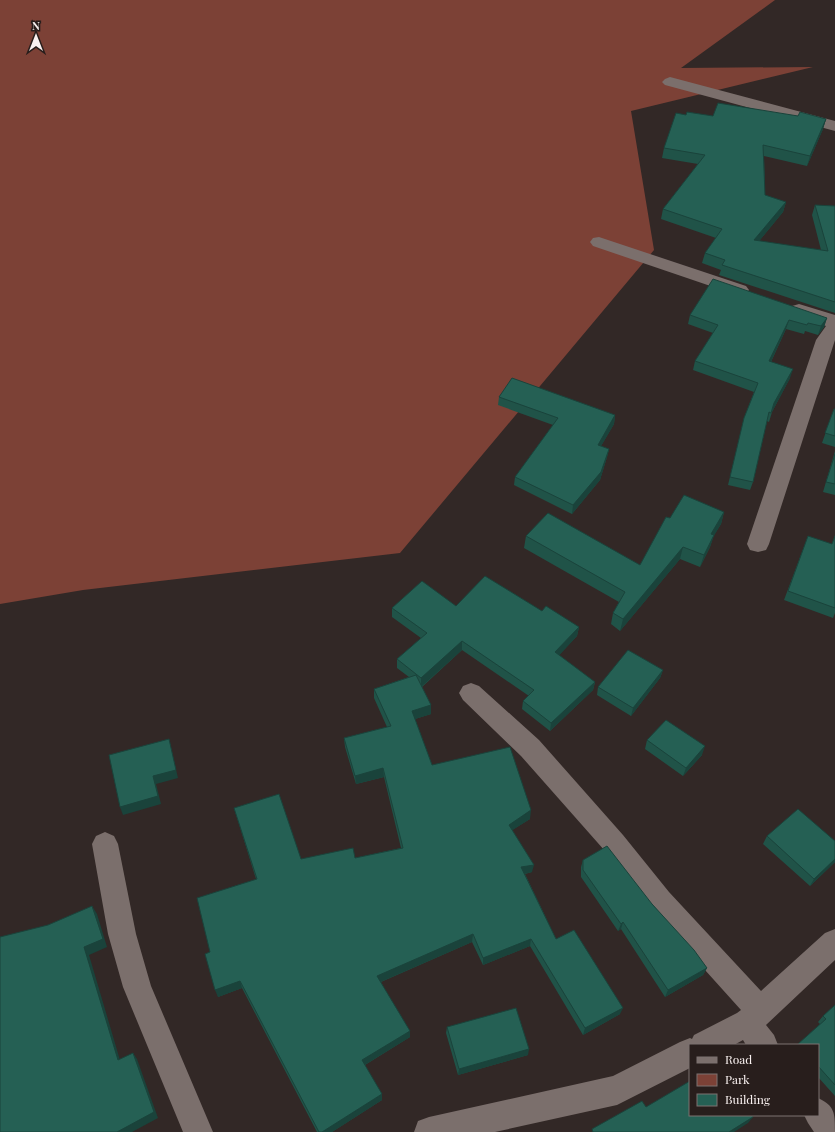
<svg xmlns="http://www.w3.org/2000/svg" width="835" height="1132" font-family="'Playfair Display',serif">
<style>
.green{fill:#7c4136}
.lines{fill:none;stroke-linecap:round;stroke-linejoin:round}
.minor{fill:#7b6f6c;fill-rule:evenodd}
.wall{fill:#205348}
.shaded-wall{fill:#1a433b}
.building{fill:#256054;stroke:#1a433b}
</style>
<rect width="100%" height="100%" fill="#322826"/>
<path class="green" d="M 0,0 L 775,0 L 681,68 L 813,67 L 631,111 L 654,250 L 400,553 L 83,590 L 0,604 Z"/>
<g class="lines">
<path class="minor" d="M 670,77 L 835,121 L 835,131 L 665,85 L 662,82 L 665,79 Z
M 599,237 L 746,286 L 749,290 L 746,294 L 740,296 L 734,294 L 593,246 L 590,242 L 593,238 Z
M 799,304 L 835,315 L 835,340 L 769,544 L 766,550 L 758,552 L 750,550 L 747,544 L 816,340 L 826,326 L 792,314 L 790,310 L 792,306 Z
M 471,683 L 479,686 L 539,740 L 623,835 L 669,892 L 761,991 L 825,933 L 835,929 L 835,960 L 766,1025 L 774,1035 L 778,1045 L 746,1045 L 743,1040 L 734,1045 L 690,1045 L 690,1068 L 617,1105 L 495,1132 L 414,1132 L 418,1121 L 429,1117 L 613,1076 L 680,1042 L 690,1038 L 692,1039 L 694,1035 L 737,1013 L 741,1010 L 651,910 L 605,851 L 521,756 L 463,700 L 459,693 L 463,686 Z
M 105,832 L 114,836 L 118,844 L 136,934 L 151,986 L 213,1132 L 183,1132 L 123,987 L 108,934 L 92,844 L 96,836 Z
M 818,1098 C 835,1106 835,1113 835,1132 L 814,1132 L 808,1123 L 804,1115 L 818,1115 Z"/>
</g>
<path class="wall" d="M 686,115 L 713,116 L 798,116 L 826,119 L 823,129 L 807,166 L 764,156 L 765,195 L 786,202 L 783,212 L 759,241 L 821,250 L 812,215 L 815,205 L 835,206 L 835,313 L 719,275 L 721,270 L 702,263 L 705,253 L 716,238 L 661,219 L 663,209 L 698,164 L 662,158 L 664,148 Z
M 690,315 L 827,318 L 824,327 L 818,335 L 805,331 L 804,334 L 786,329 L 771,362 L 790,378 L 772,412 L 769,422 L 767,421 L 753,482 L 750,490 L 728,485 L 742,427 L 744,418 L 754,392 L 693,370 L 695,361 L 713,333 L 688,324 Z
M 499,397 L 615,415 L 614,424 L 601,446 L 609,449 L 607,457 L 600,480 L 572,514 L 514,485 L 515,477 L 553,425 L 498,405 Z
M 834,409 L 835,409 L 835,447 L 822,443 Z
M 835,451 L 835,495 L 823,492 Z
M 724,512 L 721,524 L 714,535 L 710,547 L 700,567 L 680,559 L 620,631 L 611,624 L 613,613 L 619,602 L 524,548 L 526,536 L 640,565 L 670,518 Z
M 835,535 L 835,613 L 833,618 L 784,600 L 808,536 L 832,544 Z
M 456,606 L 542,611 L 579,627 L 577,636 L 559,655 L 595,682 L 593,690 L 550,731 L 522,709 L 523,701 L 529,696 L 462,650 L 422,687 L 431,714 L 415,719 L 432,765 L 530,819 L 512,830 L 532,872 L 525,874 L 556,939 L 620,1014 L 583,1035 L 530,946 L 483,965 L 472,942 L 381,982 L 410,1037 L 365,1065 L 382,1100 L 332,1132 L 317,1132 L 242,988 L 218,997 L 210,952 L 256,879 L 234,808 L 301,859 L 355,858 L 401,848 L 384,777 L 356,784 L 345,747 L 344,738 L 387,727 L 374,698 L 374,689 L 409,677 L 397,668 L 397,659 L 421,638 L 392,617 L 392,608 Z
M 663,670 L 660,678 L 631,716 L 597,695 L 598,687 Z
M 647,740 L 702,755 L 683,776 L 645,749 Z
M 767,836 L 835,841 L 835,862 L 810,886 L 763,844 Z
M 583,860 L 652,904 L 707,968 L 703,975 L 665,997 L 621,929 L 618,931 L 581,877 L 581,867 Z
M 835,1005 L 835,1096 L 818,1077 L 818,1045 L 797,1045 L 820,1024 L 818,1022 L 823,1016 Z
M 447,1027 L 528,1055 L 458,1075 L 446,1033 Z"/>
<path class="shaded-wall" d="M 826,119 L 823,129 L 807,166 L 810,156 Z
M 786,202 L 783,212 L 751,251 L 754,240 Z
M 827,318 L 824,327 L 818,335 L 821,326 Z
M 789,320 L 786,329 L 767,370 L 769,361 Z
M 793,369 L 790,378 L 772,412 L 774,403 Z
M 615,415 L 614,424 L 597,453 L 598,445 Z
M 609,449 L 607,457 L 600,480 L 572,514 L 573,505 Z
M 724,512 L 721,524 L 708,546 L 711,534 Z
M 714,535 L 710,547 L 700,567 L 704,555 Z
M 683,547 L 680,559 L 620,631 L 623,619 Z
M 579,627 L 577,636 L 554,661 L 555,652 Z
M 462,641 L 462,650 L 421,687 L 421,678 Z
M 663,670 L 660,678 L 631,716 L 633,708 Z
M 595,682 L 593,690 L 550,731 L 551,723 Z
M 431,705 L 431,714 L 412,720 L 412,711 Z
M 169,739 L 178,778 L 156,784 L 161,804 L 123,815 L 120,807 L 153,776 Z
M 705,746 L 702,755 L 683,776 L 686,768 Z
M 383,768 L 384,777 L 356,784 L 355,776 Z
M 531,810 L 530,819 L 508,833 L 509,825 Z
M 835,859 L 835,862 L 810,886 L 814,879 Z
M 534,865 L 532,872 L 520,875 L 521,867 Z
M 92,906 L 97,914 L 107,947 L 89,955 L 122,1067 L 118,1060 L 84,947 Z
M 623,922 L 621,929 L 618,931 L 621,924 Z
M 473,934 L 472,942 L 378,983 L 377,976 Z
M 531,939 L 530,946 L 483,965 L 483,958 Z
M 707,968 L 703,975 L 665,997 L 668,990 Z
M 240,981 L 242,988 L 218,997 L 215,990 Z
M 623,1008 L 620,1014 L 583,1035 L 585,1028 Z
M 410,1031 L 410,1037 L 363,1066 L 362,1060 Z
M 529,1049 L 528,1055 L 458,1075 L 459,1069 Z
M 133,1053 L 137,1059 L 158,1118 L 132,1132 L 117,1132 Z
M 382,1094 L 382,1100 L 332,1132 L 322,1132 Z
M 753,1117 L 748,1123 L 734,1132 L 729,1132 Z"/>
<path class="building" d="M 718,103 L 798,116 L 800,112 L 826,119 L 810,156 L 763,145 L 765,195 L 786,202 L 754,240 L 828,251 L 815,205 L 835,206 L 835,302 L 722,265 L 725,260 L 705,253 L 722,229 L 663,209 L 705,155 L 664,148 L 676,113 L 686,115 L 687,112 L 713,116 Z
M 713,279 L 827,318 L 821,326 L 808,323 L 807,325 L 789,320 L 769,361 L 793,369 L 774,403 L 771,413 L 769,412 L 753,482 L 730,477 L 744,418 L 758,383 L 695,361 L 718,325 L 690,315 Z
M 512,378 L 615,415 L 598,445 L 609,449 L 601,472 L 573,505 L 515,477 L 558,418 L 499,397 Z
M 834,409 L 835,409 L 835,436 L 825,433 Z
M 835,454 L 835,484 L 826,482 Z
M 684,495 L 724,512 L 711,534 L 714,535 L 704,555 L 683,547 L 623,619 L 613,613 L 625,592 L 526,536 L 548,513 L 640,565 L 666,517 L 670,518 Z
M 808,536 L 832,544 L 835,536 L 835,608 L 788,591 Z
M 485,576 L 542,611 L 546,606 L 579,627 L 555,652 L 595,682 L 551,723 L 523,701 L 534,690 L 462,641 L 421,678 L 397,659 L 427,633 L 392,608 L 422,581 L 456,606 Z
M 628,650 L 663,670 L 633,708 L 598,687 Z
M 416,675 L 431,705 L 412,711 L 432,765 L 510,747 L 531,810 L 509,825 L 534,865 L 521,867 L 556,939 L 574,930 L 623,1008 L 585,1028 L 531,939 L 483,958 L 473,934 L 377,976 L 410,1031 L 362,1060 L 382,1094 L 322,1132 L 319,1132 L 240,981 L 215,990 L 205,954 L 210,952 L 197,898 L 257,879 L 234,808 L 279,794 L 301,859 L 353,848 L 355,858 L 403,848 L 383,768 L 355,776 L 344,738 L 391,726 L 374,689 Z
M 666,720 L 705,746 L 686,768 L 647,740 Z
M 169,739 L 176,770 L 153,776 L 158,796 L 120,807 L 109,755 Z
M 798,809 L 835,841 L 835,859 L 814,879 L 767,836 Z
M 607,846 L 652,904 L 694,950 L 707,968 L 668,990 L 623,922 L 621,924 L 583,870 L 583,860 Z
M 92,906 L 103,939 L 84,947 L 118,1060 L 133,1053 L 154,1112 L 117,1132 L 0,1132 L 0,937 L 48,925 Z
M 835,1005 L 835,1085 L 818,1066 L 818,1045 L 799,1045 L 798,1044 L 826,1019 L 823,1016 Z
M 516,1008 L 529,1049 L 459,1069 L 447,1027 Z
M 690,1081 L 690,1115 L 752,1115 L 753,1117 L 729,1132 L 593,1132 L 592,1129 L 642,1101 L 646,1107 Z"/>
<rect x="689" y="1044" width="130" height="72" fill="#281e1c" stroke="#7c7271"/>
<rect x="697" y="1057" width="20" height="6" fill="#7b6f6c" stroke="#7c7271"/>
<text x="725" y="1064" font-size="12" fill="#f9f1f0">Road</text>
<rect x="697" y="1074" width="20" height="12" fill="#7c4136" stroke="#7c7271"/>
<text x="725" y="1084" font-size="12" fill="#f9f1f0">Park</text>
<rect x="697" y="1094" width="20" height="12" fill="#256054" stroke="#7c7271"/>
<text x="725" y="1104" font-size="12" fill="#f9f1f0">Building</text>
<g transform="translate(36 36)" stroke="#281e1c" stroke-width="3" paint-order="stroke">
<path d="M0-3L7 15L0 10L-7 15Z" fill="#f9f1f0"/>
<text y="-6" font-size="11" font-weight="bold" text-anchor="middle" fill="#f9f1f0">N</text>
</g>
</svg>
